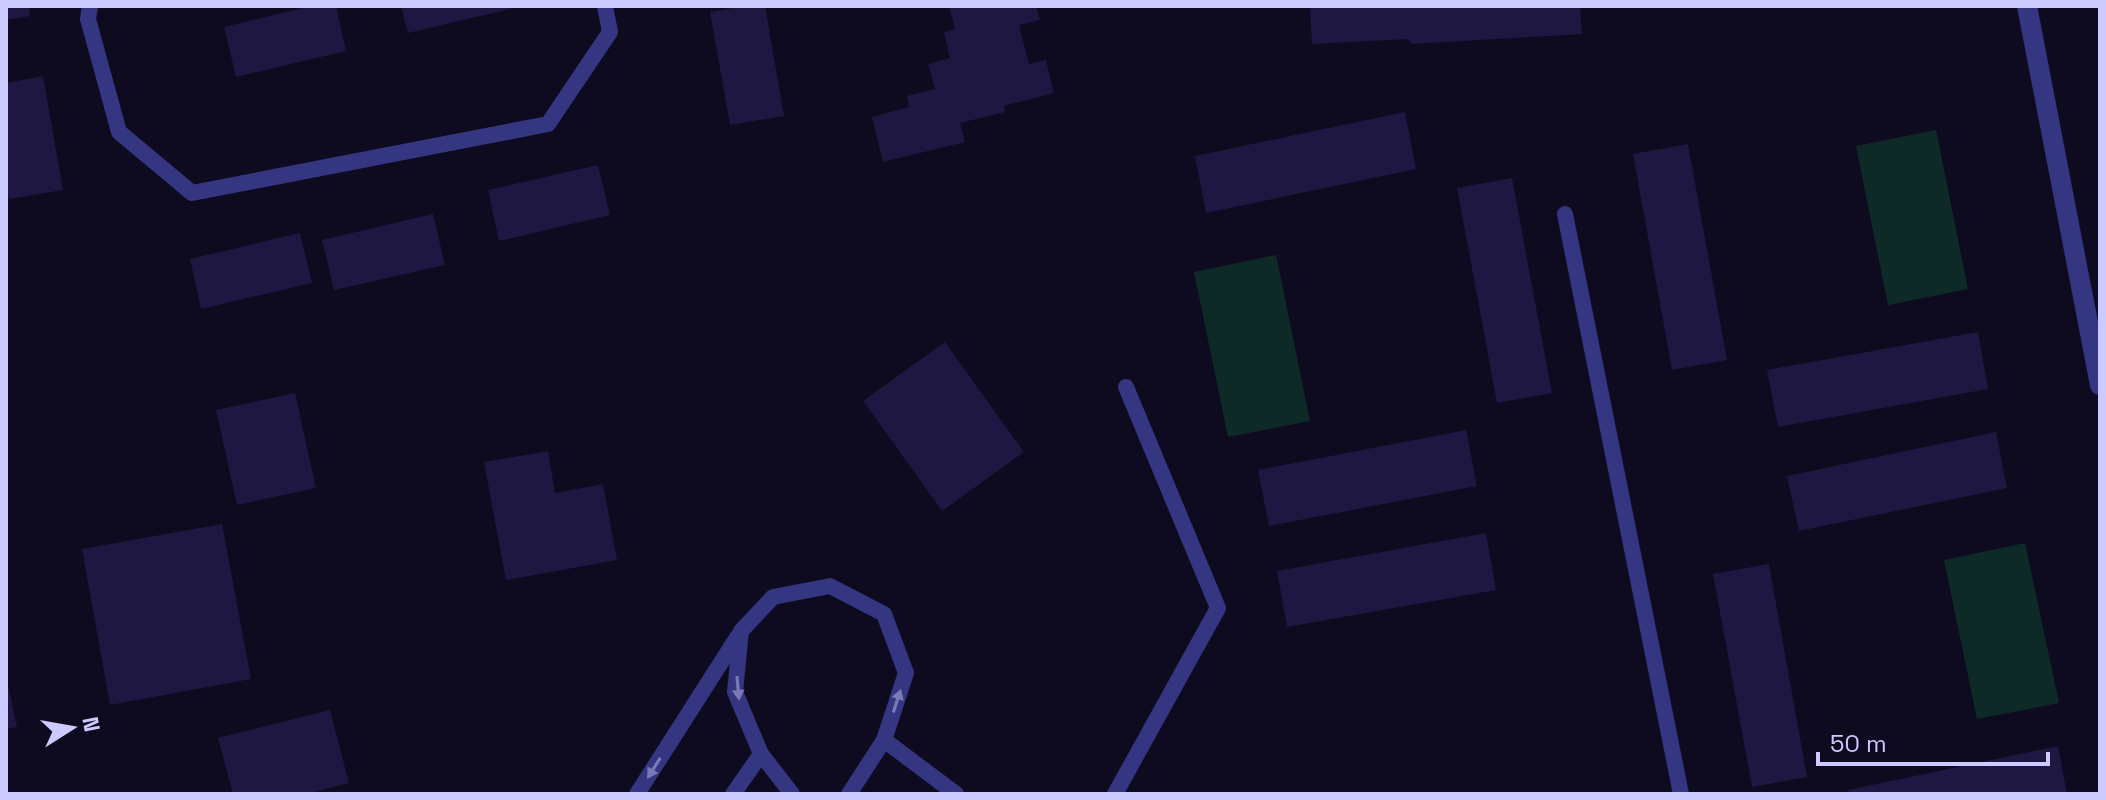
<svg xmlns="http://www.w3.org/2000/svg" width="2106" height="800" font-family="'Space Grotesk',sans-serif">
<style>
.green{fill:#0e2a27}
.building{fill:#1d1741}
.lines{fill:none;stroke-linecap:round;stroke-linejoin:round}
.lane{stroke:#343681;stroke-width:16}
.street{stroke:#343681;stroke-width:20}
.oneway{fill:#7979ba}
</style>
<rect width="100%" height="100%" fill="#0e0b20"/>
<path class="green" d="M 1936,130 L 1968,289 L 1888,305 L 1856,146 Z
M 1276,255 L 1310,421 L 1228,437 L 1194,272 Z
M 2025,543 L 2059,703 L 1977,719 L 1944,560 Z"/>
<path class="building" d="M 6,6 L 29,6 L 30,16 L 6,20 Z
M 312,6 L 336,6 L 346,51 L 236,77 L 224,27 Z
M 401,6 L 518,6 L 518,7 L 408,33 Z
M 744,6 L 765,6 L 784,116 L 730,125 L 710,12 Z
M 949,6 L 1036,6 L 1040,20 L 1019,25 L 1029,64 L 1046,60 L 1054,93 L 1004,106 L 1005,112 L 960,123 L 965,142 L 883,162 L 872,117 L 909,107 L 907,96 L 935,89 L 928,64 L 950,58 L 944,32 L 955,29 Z
M 1312,6 L 1580,6 L 1582,34 L 1411,44 L 1409,39 L 1312,44 L 1310,7 Z
M 43,76 L 63,190 L 9,199 L 6,183 L 6,83 Z
M 1405,112 L 1416,169 L 1206,213 L 1195,156 Z
M 1688,144 L 1727,360 L 1672,370 L 1633,154 Z
M 598,165 L 610,215 L 499,241 L 488,190 Z
M 1512,178 L 1552,393 L 1497,403 L 1457,188 Z
M 433,214 L 445,265 L 334,290 L 322,240 Z
M 300,233 L 312,283 L 201,309 L 190,259 Z
M 1978,332 L 1988,389 L 1778,427 L 1767,370 Z
M 945,342 L 1024,452 L 942,511 L 863,401 Z
M 295,393 L 316,488 L 237,505 L 216,410 Z
M 1466,430 L 1477,486 L 1269,526 L 1258,470 Z
M 1996,432 L 2007,488 L 1799,531 L 1787,476 Z
M 548,451 L 555,493 L 603,484 L 617,560 L 506,580 L 484,462 Z
M 222,524 L 251,679 L 110,705 L 82,549 Z
M 1486,533 L 1496,590 L 1287,627 L 1277,571 Z
M 1769,564 L 1807,777 L 1752,787 L 1713,574 Z
M 6,676 L 17,727 L 6,729 Z
M 330,710 L 349,783 L 306,794 L 233,794 L 218,738 Z
M 2058,746 L 2067,794 L 1849,794 L 1848,790 Z"/>
<g class="lines">
<path class="lane" d="M 90,6 L 88,19 L 119,132 L 192,193 L 548,124 L 610,32 L 605,6
M 1565,214 L 1681,794
M 884,740 L 956,794
M 761,754 L 792,794
M 637,794 L 738,636
M 733,794 L 761,754 L 735,692 L 741,631 L 773,597 L 830,586 L 884,614 L 906,673 L 884,740 L 849,794
M 1115,794 L 1218,608 L 1126,387"/>
<path class="street" d="M 2027,6 L 2100,385"/>
</g>
<defs><path id="oneway-solid" d="M-6-.8H1V-3.2L6.5 0L1 3.2V.8H-6Z" transform="scale(2)"/></defs>
<g class="oneway">
<use href="#oneway-solid" transform="translate(738 688) rotate(85)"/>
<use href="#oneway-solid" transform="translate(897 701) rotate(-72)"/>
<use href="#oneway-solid" transform="translate(654 768) rotate(122)"/>
</g>
<rect width="2106" height="800" fill="none" stroke="#cdcaff" stroke-width="16"/>
<g transform="translate(72 728) rotate(79)" stroke="#0e0b20" stroke-width="6" paint-order="stroke">
<path d="M0-6L14 30L0 20L-14 30Z" fill="#cdcaff"/>
<text y="-12" font-size="22" font-weight="bold" text-anchor="middle" fill="#cdcaff">N</text>
</g>
<path d="M1818 752v12h230v-12" fill="none" stroke="#cdcaff" stroke-width="4"/>
<text x="1830" y="752" font-size="24" fill="#cdcaff" stroke="#0e0b20" stroke-width="6" paint-order="stroke">50 m</text>
</svg>
